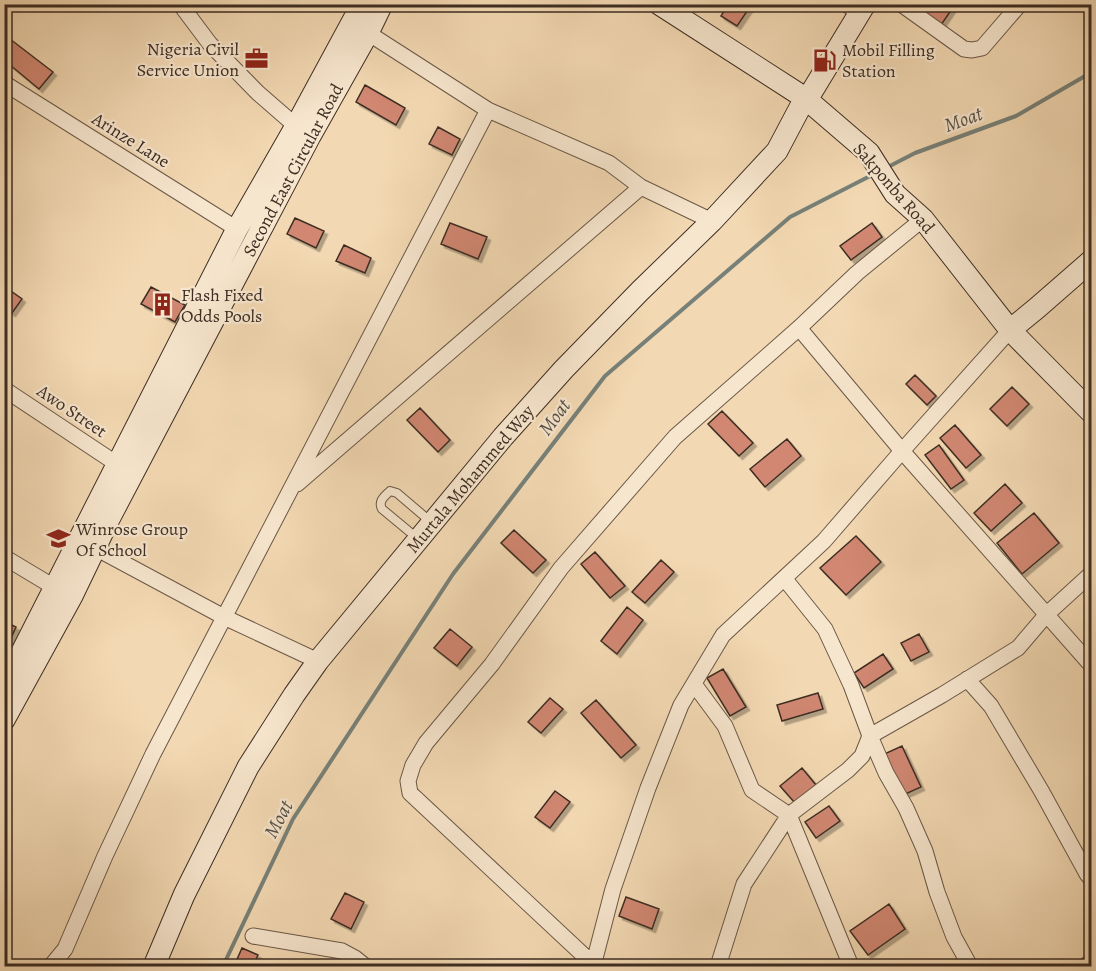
<svg xmlns="http://www.w3.org/2000/svg" width="1096" height="971" font-family="Alegreya,serif">
<style>
.lines{fill:none;stroke-linecap:round;stroke-linejoin:round}
.stream{stroke:#778179;stroke-width:4}
.building{fill:#d18772;stroke:#3d2d23;stroke-width:1.5;filter:url(#shadow)}
.lane-casing{stroke:#6a5847;stroke-width:10}
.street-casing{stroke:#6a5847;stroke-width:17}
.secondary-casing{stroke:#3d2d23;stroke-width:23}
.lane{stroke:#f7e6ce;stroke-width:8}
.street{stroke:#f7e6ce;stroke-width:15}
.secondary{stroke:#f7e6ce;stroke-width:21}
.labels{text-anchor:middle;stroke-width:4.5;stroke-linejoin:round;paint-order:stroke}
.poi-label{font-size:18px;fill:#3d2d23;stroke:#f7e6ce;text-anchor:start}
.street-label{font-size:18px;fill:#3d2d23;stroke:#f7e6ce}
.water-label{font-size:20px;font-style:italic;fill:#555047;stroke:#f7e6ce}
</style>
<defs>
<filter id="shadow"><feDropShadow dx="3.5" dy="3.5" stdDeviation="0" flood-color="#0004"/></filter>
</defs>
<rect width="100%" height="100%" fill="#f3d9b3"/>
<filter id="stains"><feTurbulence type="fractalNoise" baseFrequency=".00333" numOctaves="4"/><feColorMatrix values="0 0 0 0 .2 0 0 0 0 .09 0 0 0 0 .02 0 0 0 .5 -.17"/></filter>
<radialGradient id="worn" r=".72"><stop offset=".6" stop-color="#630" stop-opacity="0"/><stop offset="1" stop-color="#630" stop-opacity=".3"/></radialGradient>
<g class="lines">
<path class="stream" d="M 886,168 L 915,153 L 1016,116 L 1092,72
M 223,966 L 293,819 L 453,574 L 605,376 L 790,217 L 874,174"/>
</g>
<path class="building" d="M 728,4 L 752,4 L 737,26 L 721,16 Z
M 910,4 L 945,4 L 952,9 L 941,25 Z
M 10,39 L 53,72 L 39,89 L 4,60 L 4,48 Z
M 365,85 L 405,108 L 396,125 L 356,102 Z
M 438,127 L 460,139 L 452,155 L 429,144 Z
M 295,218 L 324,231 L 316,248 L 287,234 Z
M 450,223 L 487,237 L 478,259 L 441,244 Z
M 872,223 L 882,237 L 851,260 L 840,246 Z
M 344,245 L 371,258 L 365,273 L 336,261 Z
M 4,286 L 22,299 L 12,313 L 4,308 Z
M 151,287 L 185,305 L 175,322 L 141,304 Z
M 915,375 L 936,396 L 927,405 L 906,384 Z
M 1012,387 L 1029,404 L 1007,426 L 990,409 Z
M 420,408 L 450,440 L 438,452 L 407,420 Z
M 722,411 L 753,443 L 739,456 L 708,424 Z
M 955,425 L 981,455 L 966,468 L 940,438 Z
M 787,439 L 801,456 L 765,487 L 750,469 Z
M 939,445 L 964,480 L 951,489 L 925,455 Z
M 1005,484 L 1022,503 L 991,531 L 974,513 Z
M 1034,513 L 1059,543 L 1022,574 L 997,543 Z
M 514,530 L 546,560 L 533,573 L 501,543 Z
M 856,536 L 881,562 L 846,595 L 820,568 Z
M 595,552 L 625,586 L 610,598 L 581,564 Z
M 661,560 L 674,572 L 645,603 L 632,592 Z
M 627,607 L 643,620 L 617,654 L 601,641 Z
M 4,621 L 16,627 L 6,649 L 4,649 Z
M 450,629 L 472,647 L 457,666 L 434,648 Z
M 919,634 L 929,652 L 911,661 L 901,643 Z
M 883,654 L 893,669 L 864,688 L 854,673 Z
M 723,669 L 746,707 L 730,716 L 707,678 Z
M 818,693 L 823,709 L 782,721 L 777,705 Z
M 550,698 L 563,709 L 541,733 L 528,722 Z
M 596,700 L 636,745 L 621,758 L 581,713 Z
M 902,746 L 921,787 L 901,796 L 882,755 Z
M 802,768 L 816,785 L 795,803 L 780,786 Z
M 555,791 L 570,802 L 550,828 L 535,817 Z
M 829,806 L 840,821 L 816,838 L 805,822 Z
M 1092,845 L 1092,867 L 1079,855 Z
M 345,893 L 364,902 L 351,929 L 331,919 Z
M 626,897 L 659,909 L 652,929 L 619,916 Z
M 889,904 L 905,929 L 868,955 L 850,931 Z
M 242,948 L 258,955 L 253,966 L 234,966 Z"/>
<g class="lines">
<defs>
<path id="lane" d="M 841,4 L 856,16
M 417,538 L 382,509 C 378,501 384,497 390,491 L 397,493 L 431,522"/>
<path id="street" d="M 180,4 L 210,44 L 258,93 L 296,126
M 901,4 L 964,49 L 972,50 L 982,48 L 1020,4
M 368,33 L 488,110 L 609,163 L 641,187 L 712,221
M 4,83 L 237,229
M 799,328 L 902,451 L 1092,666
M 4,389 L 117,464
M 297,484 L 641,187
M 88,544 L 224,617 L 318,661
M 4,557 L 54,587
M 784,578 L 825,629 L 851,685 L 870,736 L 886,773 L 906,808 L 925,851 L 937,892 L 954,937 L 970,966
M 967,679 L 991,706 L 1042,792 L 1087,874 L 1092,880
M 694,684 L 725,726 L 752,790 L 789,815 L 851,966
M 253,936 L 342,951 L 355,958 L 365,966
M 594,965 L 410,793 L 408,781 L 413,765 L 426,743 L 492,664 L 561,568 L 675,437 L 799,328 L 857,273 L 923,219
M 51,966 L 65,949 L 105,856 L 153,754 L 488,110
M 593,966 L 613,889 L 648,788 L 681,705 L 723,635 L 824,541 L 902,451 L 1010,330
M 718,966 L 744,884 L 789,815 L 848,770 L 862,756 L 870,736 L 942,695 L 1018,648 L 1047,614 L 1092,573
M 1085,966 L 1092,961"/>
<path id="secondary" d="M 659,4 L 805,98 L 869,153 L 895,194 L 923,219 L 1010,330 L 1092,413
M 1010,330 L 1037,308 L 1092,260
M 4,687 L 237,229 L 296,126 L 362,4
M 4,720 L 72,596 L 109,519 L 310,136 L 368,33 L 382,4
M 154,966 L 184,895 L 248,767 L 294,695 L 318,661 L 503,437 L 564,369 L 640,291 L 712,221 L 777,151 L 805,98 L 811,93 L 865,4"/>
</defs>
<use href="#lane" class="lane-casing"/>
<use href="#street" class="street-casing"/>
<use href="#secondary" class="secondary-casing"/>
<use href="#lane" class="lane"/>
<use href="#street" class="street"/>
<use href="#secondary" class="secondary"/>
</g>
<defs>
<symbol id="office-bare" viewBox="-9 -9 18 18"><path d="M-6-3h4V-5.5h4V-3h4V5H-6ZM-1-4.5V-3h2v-1.5ZM-6 0V1H6V0Z" fill="#8f2418" stroke="#f7e6ce" stroke-width="2.5" paint-order="stroke"/></symbol>
<symbol id="fuel-bare" viewBox="-9 -9 18 18"><path d="M-5.5-6h7V0h2V4h1.3V-2.5L3-4.5l.8-.8L6-3V5H2.5V1h-1V6h-7ZM-4.2-4.7v3.2H.2V-4.7Z" fill="#8f2418" stroke="#f7e6ce" stroke-width="2.5" paint-order="stroke"/></symbol>
<symbol id="building-bare" viewBox="-9 -9 18 18"><path d="M-4-6H4V6H1V3H-1V6H-4ZM-2.5-4.3h1.7v1.8h-1.7ZM.8-4.3h1.7v1.8H.8ZM-2.5-1h1.7V.8h-1.7ZM.8-1h1.7V.8H.8Z" fill="#8f2418" stroke="#f7e6ce" stroke-width="2.5" paint-order="stroke"/></symbol>
<symbol id="school-bare" viewBox="-9 -9 18 18"><path d="M0-5L7-2L0 1L-7-2ZM-4 1L0 2.5L4 1V4Q0 6-4 4Z" fill="#8f2418" stroke="#f7e6ce" stroke-width="2.5" paint-order="stroke"/></symbol>
</defs>
<g fill-rule="evenodd">
<use href="#office-bare" x="240" y="42" width="33" height="33"/>
<use href="#fuel-bare" x="808" y="44" width="33" height="33"/>
<use href="#building-bare" x="146" y="288" width="33" height="33"/>
<use href="#school-bare" x="42" y="522" width="33" height="33"/>
</g>
<g class="labels">
<g class="poi-label">
<text x="239" y="55" text-anchor="end">Nigeria Civil<tspan x="239" dy="21">Service Union</tspan></text>
<text x="842" y="56">Mobil Filling<tspan x="842" dy="21">Station</tspan></text>
<text x="181" y="301">Flash Fixed<tspan x="181" dy="21">Odds Pools</tspan></text>
<text x="76" y="535">Winrose Group<tspan x="76" dy="21">Of School</tspan></text>
</g>
<g class="street-label">
<text transform="translate(131 140) rotate(32)" y="6">Arinze Lane</text>
<text transform="translate(293 170) rotate(-62)" y="6">Second East Circular Road</text>
<text transform="translate(894 188) rotate(49)" y="6">Sakponba Road</text>
<text transform="translate(72 411) rotate(34)" y="6">Awo Street</text>
<text transform="translate(470 479) rotate(-50)" y="6">Murtala Mohammed Way</text>
</g>
<g class="water-label">
<text transform="translate(963 119) rotate(-20)" y="7">Moat</text>
<text transform="translate(554 417) rotate(-53)" y="7">Moat</text>
<text transform="translate(278 819) rotate(-62)" y="7">Moat</text>
</g>
</g>
<rect width="1096" height="971" fill="none" stroke="#f3d9b3" stroke-width="24"/>
<rect x="6" y="6" width="1084" height="959" fill="none" stroke="#3d2d23" stroke-width="3"/>
<rect x="12" y="12" width="1072" height="947" fill="none" stroke="#3d2d23" stroke-width="1.5"/>
<rect width="100%" height="100%" filter="url(#stains)"/>
<rect width="100%" height="100%" fill="url(#worn)"/>
</svg>
